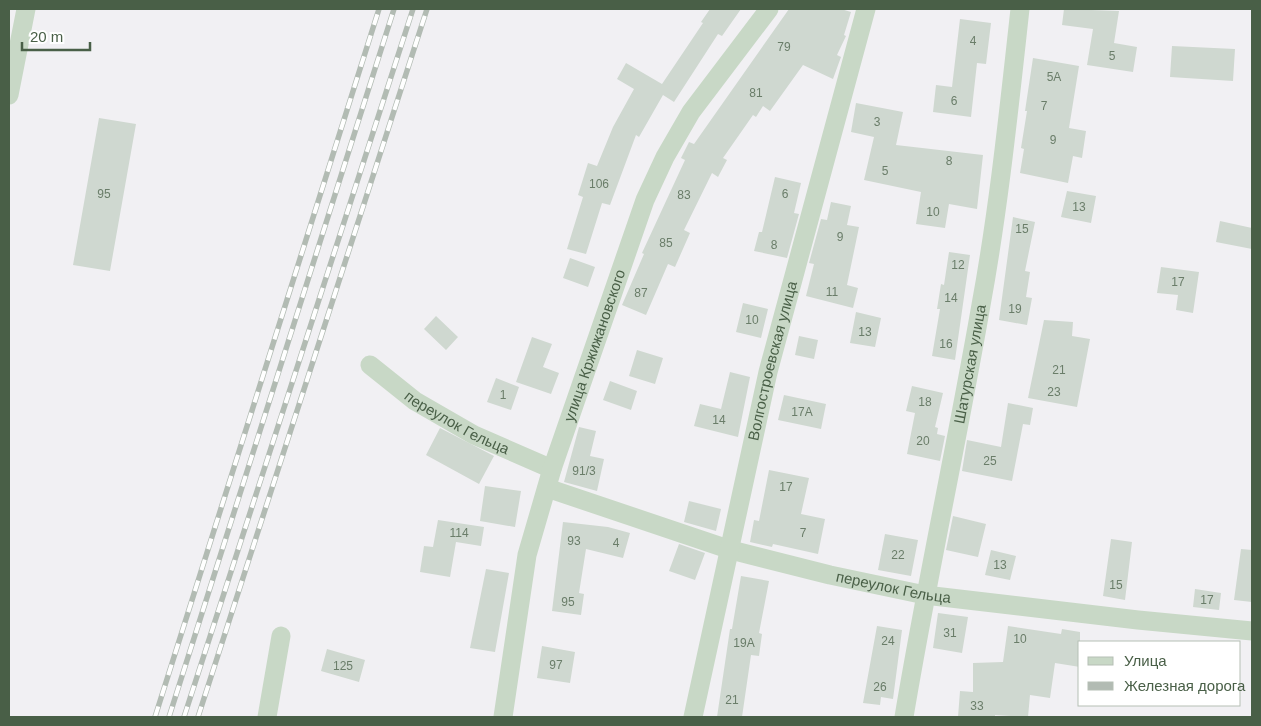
<svg xmlns="http://www.w3.org/2000/svg" width="1261" height="726" font-family="Arial,sans-serif">
<style>
.building{fill:#cfd8d0}
.lines{fill:none;stroke-linecap:round;stroke-linejoin:round}
.street{stroke:#c8d8c6;stroke-width:19}
.rail-casing{stroke:#b2bbb3;stroke-width:5.5}
.rail{stroke:#fff;stroke-width:4;stroke-dasharray:11;stroke-linecap:butt}
.labels{text-anchor:middle;stroke-width:5;stroke-linejoin:round;paint-order:stroke}
.number-label{font-size:12px;fill:#6a7d69}
.street-label{font-size:15px;fill:#495f47;stroke:#fff}
</style>
<rect width="100%" height="100%" fill="#f1f0f3"/>
<path class="building" d="M 710,9 L 741,9 L 722,36 L 718,34 L 674,102 L 663,95 L 639,137 L 636,135 L 610,205 L 602,203 L 586,254 L 567,249 L 583,197 L 578,195 L 588,163 L 597,166 L 613,127 L 634,89 L 617,79 L 626,63 L 662,84 L 703,23 L 701,22 Z
M 789,9 L 841,9 L 851,12 L 844,35 L 846,36 L 837,55 L 841,57 L 833,79 L 803,65 L 770,111 L 763,106 L 756,117 L 753,115 L 723,158 L 727,160 L 718,177 L 712,173 L 684,230 L 690,233 L 675,267 L 668,264 L 646,315 L 622,305 L 644,254 L 642,253 L 685,160 L 681,158 L 689,142 L 694,144 Z
M 1064,9 L 1119,11 L 1114,43 L 1137,47 L 1133,72 L 1087,65 L 1093,29 L 1062,25 Z
M 960,19 L 991,23 L 986,64 L 977,63 L 971,117 L 933,112 L 936,85 L 952,87 Z
M 1172,46 L 1235,49 L 1233,81 L 1170,77 Z
M 1033,58 L 1079,66 L 1069,128 L 1086,131 L 1082,158 L 1073,156 L 1068,183 L 1020,173 L 1024,149 L 1021,148 L 1027,111 L 1025,111 Z
M 856,103 L 903,112 L 896,145 L 983,155 L 977,209 L 949,204 L 945,228 L 916,224 L 921,192 L 864,180 L 874,137 L 851,132 Z
M 99,118 L 136,124 L 110,271 L 73,265 Z
M 775,177 L 801,183 L 794,213 L 799,214 L 787,258 L 754,251 L 759,232 L 762,232 Z
M 1067,191 L 1096,196 L 1091,223 L 1061,217 Z
M 831,202 L 851,206 L 847,225 L 859,227 L 847,285 L 858,288 L 853,308 L 806,296 L 814,264 L 809,263 L 821,219 L 827,220 Z
M 1013,217 L 1035,222 L 1025,271 L 1030,272 L 1026,297 L 1032,298 L 1027,325 L 999,320 Z
M 1220,221 L 1252,228 L 1252,249 L 1216,242 Z
M 949,252 L 970,255 L 955,360 L 932,356 L 940,309 L 937,309 L 941,284 L 944,285 Z
M 570,258 L 595,267 L 588,287 L 563,278 Z
M 1161,267 L 1199,272 L 1193,313 L 1176,310 L 1178,295 L 1157,293 Z
M 743,303 L 768,309 L 761,338 L 736,332 Z
M 856,312 L 881,318 L 875,347 L 850,343 Z
M 436,316 L 458,337 L 446,350 L 424,329 Z
M 1044,320 L 1073,322 L 1072,336 L 1090,339 L 1077,407 L 1028,398 Z
M 799,336 L 818,340 L 814,359 L 795,355 Z
M 532,337 L 552,344 L 543,367 L 559,373 L 551,394 L 516,382 Z
M 637,350 L 663,358 L 655,384 L 629,376 Z
M 730,372 L 750,377 L 738,437 L 694,426 L 700,404 L 721,409 Z
M 496,378 L 519,387 L 511,410 L 487,402 Z
M 610,381 L 637,391 L 631,410 L 603,400 Z
M 912,386 L 943,393 L 935,427 L 938,428 L 937,434 L 945,436 L 940,461 L 907,454 L 915,413 L 906,411 Z
M 784,395 L 826,404 L 821,429 L 778,420 Z
M 1008,403 L 1033,408 L 1030,425 L 1023,424 L 1012,481 L 962,471 L 967,440 L 1001,447 Z
M 579,427 L 596,431 L 590,456 L 604,459 L 597,491 L 564,482 Z
M 440,428 L 494,456 L 479,484 L 426,455 Z
M 769,470 L 809,478 L 801,514 L 825,519 L 818,554 L 773,544 L 772,547 L 750,542 L 754,520 L 759,521 Z
M 485,486 L 521,491 L 515,527 L 480,521 Z
M 689,501 L 721,509 L 716,531 L 684,522 Z
M 953,516 L 986,524 L 978,557 L 946,550 Z
M 438,520 L 484,527 L 481,546 L 456,542 L 450,577 L 420,572 L 424,546 L 433,547 Z
M 563,522 L 608,527 L 630,533 L 623,558 L 586,549 L 579,593 L 584,594 L 581,615 L 552,611 Z
M 885,534 L 918,540 L 911,576 L 878,570 Z
M 1111,539 L 1132,542 L 1125,600 L 1103,596 Z
M 679,544 L 705,553 L 695,580 L 669,571 Z
M 1241,549 L 1252,550 L 1252,602 L 1234,600 Z
M 991,550 L 1016,556 L 1010,580 L 985,575 Z
M 486,569 L 509,573 L 495,652 L 470,648 Z
M 741,576 L 769,581 L 759,633 L 762,634 L 759,656 L 751,655 L 742,717 L 717,717 L 730,629 L 732,629 Z
M 1195,589 L 1221,593 L 1219,610 L 1193,607 Z
M 938,613 L 968,617 L 962,653 L 933,648 Z
M 877,626 L 902,630 L 893,699 L 881,697 L 880,705 L 863,703 Z
M 1008,626 L 1061,634 L 1062,629 L 1080,632 L 1080,667 L 1055,663 L 1050,698 L 1030,695 L 1028,717 L 995,715 L 995,717 L 958,717 L 960,691 L 973,692 L 973,663 L 1003,662 Z
M 542,646 L 575,652 L 570,683 L 537,678 Z
M 327,649 L 365,660 L 359,682 L 321,671 Z"/>
<g class="lines">
<g class="street">
<path d="M 9,95 L 26,9"/>
<path id="s1" d="M 370,365 L 415,401 L 474,435 L 552,469"/>
<path id="s2" d="M 547,488 L 731,550 L 830,575 L 925,595 L 1138,620 L 1252,631"/>
<path d="M 267,717 L 281,636"/>
<path id="s3" d="M 503,717 L 527,555 L 552,469 L 645,200 L 665,157 L 691,112 L 769,9"/>
<path id="s4" d="M 693,717 L 768,372 L 866,9"/>
<path id="s5" d="M 904,717 C 927,579 957,443 981,305 C 999,207 1009,108 1020,9"/>
</g>
<defs>
<path id="rail" d="M 155,717 L 379,9
M 169,717 L 394,9
M 184,717 L 413,9
M 198,717 L 427,9"/>
</defs>
<use href="#rail" class="rail-casing"/>
<use href="#rail" class="rail"/>
</g>
<g class="labels">
<g class="number-label">
<text x="973" y="45">4</text>
<text x="784" y="51">79</text>
<text x="1112" y="60">5</text>
<text x="1054" y="81">5А</text>
<text x="756" y="97">81</text>
<text x="954" y="105">6</text>
<text x="1044" y="110">7</text>
<text x="877" y="126">3</text>
<text x="1053" y="144">9</text>
<text x="949" y="165">8</text>
<text x="885" y="175">5</text>
<text x="599" y="188">106</text>
<text x="104" y="198">95</text>
<text x="785" y="198">6</text>
<text x="684" y="199">83</text>
<text x="1079" y="211">13</text>
<text x="933" y="216">10</text>
<text x="1022" y="233">15</text>
<text x="840" y="241">9</text>
<text x="666" y="247">85</text>
<text x="774" y="249">8</text>
<text x="958" y="269">12</text>
<text x="1178" y="286">17</text>
<text x="832" y="296">11</text>
<text x="641" y="297">87</text>
<text x="951" y="302">14</text>
<text x="1015" y="313">19</text>
<text x="752" y="324">10</text>
<text x="865" y="336">13</text>
<text x="946" y="348">16</text>
<text x="1059" y="374">21</text>
<text x="1054" y="396">23</text>
<text x="503" y="399">1</text>
<text x="925" y="406">18</text>
<text x="802" y="416">17А</text>
<text x="719" y="424">14</text>
<text x="923" y="445">20</text>
<text x="990" y="465">25</text>
<text x="584" y="475">91/3</text>
<text x="786" y="491">17</text>
<text x="459" y="537">114</text>
<text x="803" y="537">7</text>
<text x="574" y="545">93</text>
<text x="616" y="547">4</text>
<text x="898" y="559">22</text>
<text x="1000" y="569">13</text>
<text x="1116" y="589">15</text>
<text x="1207" y="604">17</text>
<text x="568" y="606">95</text>
<text x="950" y="637">31</text>
<text x="1020" y="643">10</text>
<text x="888" y="645">24</text>
<text x="744" y="647">19А</text>
<text x="556" y="669">97</text>
<text x="343" y="670">125</text>
<text x="880" y="691">26</text>
<text x="732" y="704">21</text>
<text x="977" y="710">33</text>
</g>
<g class="street-label">
<text dy="5" stroke="none"><textPath href="#s3" startOffset="384">улица Кржижановского</textPath></text>
<text dy="5" stroke="none"><textPath href="#s4" startOffset="365">Волгостроевская улица</textPath></text>
<text dy="5" stroke="none"><textPath href="#s5" startOffset="359">Шатурская улица</textPath></text>
<text dy="5" stroke="none"><textPath href="#s1" startOffset="105">переулок Гельца</textPath></text>
<text dy="5" stroke="none"><textPath href="#s2" startOffset="361">переулок Гельца</textPath></text>
</g>
</g>
<rect width="1261" height="726" fill="none" stroke="#495f47" stroke-width="20"/>
<rect x="1078" y="641" width="162" height="65" fill="#ffffff" stroke="#b6bfb5"/>
<rect x="1088" y="657" width="25" height="8" fill="#c8d8c6" stroke="#b6bfb5"/>
<text x="1124" y="666" font-size="15" fill="#495f47">Улица</text>
<rect x="1088" y="682" width="25" height="8" fill="#b2bbb3" stroke="#b6bfb5"/>
<text x="1124" y="691" font-size="15" fill="#495f47">Железная дорога</text>
<path d="M22 42v8h68v-8" fill="none" stroke="#495f47" stroke-width="2.5"/>
<text x="30" y="42" font-size="15" fill="#495f47" stroke="#ffffff" stroke-width="4" paint-order="stroke">20 m</text>
</svg>
